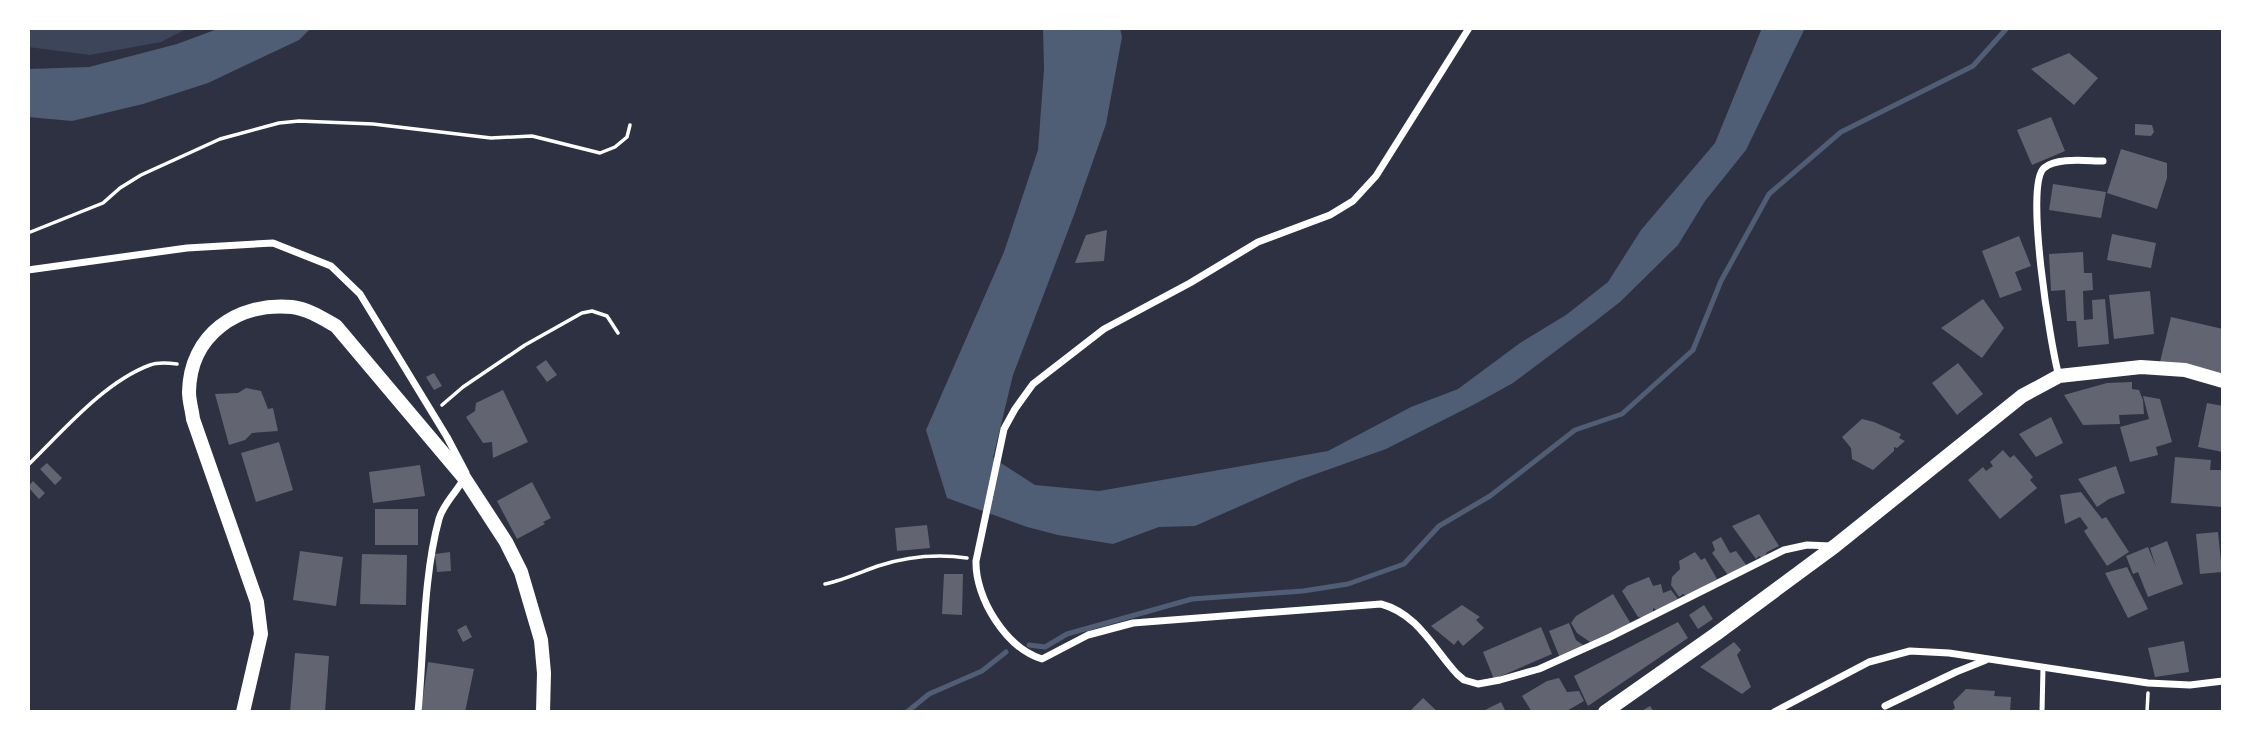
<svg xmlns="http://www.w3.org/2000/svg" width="2251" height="740" font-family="'Varela Round',sans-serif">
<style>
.green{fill:#3c4559}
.water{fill:#4f5d75}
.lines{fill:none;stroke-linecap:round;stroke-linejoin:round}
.stream{stroke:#4f5d75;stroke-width:5}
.building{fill:#626471}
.path{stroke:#fff;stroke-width:3.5}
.service{stroke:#fff;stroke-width:5}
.minor{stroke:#fff;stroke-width:7}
.secondary{stroke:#fff;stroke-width:14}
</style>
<rect width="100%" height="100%" fill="#2d3142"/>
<path class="green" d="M 28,28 L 188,28 L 161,42 L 90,55 L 28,47 Z"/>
<path class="water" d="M 220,28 L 311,28 L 299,40 L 208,83 L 143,104 L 72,121 L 28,117 L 28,69 L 89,67 L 177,44 Z
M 1043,28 L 1120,28 L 1122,37 L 1106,124 L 1074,215 L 1013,375 L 993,458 L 1035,485 L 1099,491 L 1328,451 L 1411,407 L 1458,389 L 1520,343 L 1566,315 L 1608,282 L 1641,230 L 1715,143 L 1762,28 L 1805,28 L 1746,150 L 1705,201 L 1678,245 L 1620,302 L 1593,323 L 1513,383 L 1475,404 L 1386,449 L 1299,480 L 1195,526 L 1159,527 L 1113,544 L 1058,535 L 1027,527 L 947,498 L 926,430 L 1004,252 L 1038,150 L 1044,69 Z"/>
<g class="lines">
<path class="stream" d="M 1029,645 L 1045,647 L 1067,634 L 1192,599 L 1303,591 L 1348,584 L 1404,564 L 1439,526 L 1490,496 L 1575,430 L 1622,414 L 1693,350 L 1721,281 L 1769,194 L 1841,132 L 1973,66 L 2007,28
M 907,712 L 929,694 L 982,671 L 1006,652"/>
</g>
<path class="building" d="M 2069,53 L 2098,78 L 2074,105 L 2031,69 Z
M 2051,117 L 2065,151 L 2032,165 L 2017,130 Z
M 2135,124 L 2152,125 L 2154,132 L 2151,136 L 2135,135 Z
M 2121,149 L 2167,163 L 2167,178 L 2157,209 L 2107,193 Z
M 2053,184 L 2106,192 L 2101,218 L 2049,210 Z
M 1107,230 L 1104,261 L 1075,263 L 1086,235 Z
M 2112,234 L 2156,243 L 2151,268 L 2107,260 Z
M 2019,236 L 2031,266 L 2015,272 L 2022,290 L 2000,298 L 1982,251 Z
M 2083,252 L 2084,273 L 2092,273 L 2093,290 L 2083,291 L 2084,320 L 2093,319 L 2092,300 L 2105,299 L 2109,344 L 2078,347 L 2076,321 L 2067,321 L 2065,290 L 2051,291 L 2049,254 Z
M 2150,291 L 2154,334 L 2114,339 L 2109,295 Z
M 1983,299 L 2004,328 L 1982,358 L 1941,328 Z
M 2171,317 L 2223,329 L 2223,376 L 2160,362 Z
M 546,360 L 557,375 L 547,382 L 536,367 Z
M 1958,363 L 1983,394 L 1957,415 L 1932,383 Z
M 434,373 L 442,386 L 434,390 L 426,377 Z
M 2132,382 L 2132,389 L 2139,390 L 2143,400 L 2144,414 L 2119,415 L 2120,424 L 2083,425 L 2064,395 L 2107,383 Z
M 246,388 L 261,391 L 268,409 L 273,408 L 278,431 L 252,433 L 245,440 L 229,445 L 215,394 L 238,393 Z
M 503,390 L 528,442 L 493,458 L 492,442 L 483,443 L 466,417 L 475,411 L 476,403 Z
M 2143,396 L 2160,399 L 2172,442 L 2156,447 L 2158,455 L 2130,462 L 2120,427 L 2149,419 Z
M 2207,403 L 2223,406 L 2223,452 L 2198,447 Z
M 2051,417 L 2063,443 L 2036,457 L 2019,434 Z
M 1862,419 L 1874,422 L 1901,434 L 1899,438 L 1905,441 L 1897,448 L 1894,447 L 1894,451 L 1873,470 L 1852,459 L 1851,448 L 1842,437 Z
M 279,442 L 293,490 L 256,502 L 241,453 Z
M 2003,450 L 2010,458 L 2014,455 L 2033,477 L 2030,480 L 2037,488 L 2000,519 L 1968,480 L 1983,467 L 1986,471 L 1993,466 L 1990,462 Z
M 2175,457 L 2211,460 L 2210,470 L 2223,470 L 2223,507 L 2171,503 Z
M 47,463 L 62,478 L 55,485 L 40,469 Z
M 420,465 L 425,496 L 373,503 L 369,472 Z
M 2116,466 L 2125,493 L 2109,499 L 2097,507 L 2078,479 Z
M 33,481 L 45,493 L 39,499 L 28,487 Z
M 532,482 L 551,518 L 543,522 L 545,524 L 517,539 L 497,501 Z
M 2081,492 L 2102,519 L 2106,517 L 2129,552 L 2107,566 L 2084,531 L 2088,528 L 2080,517 L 2065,524 L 2060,495 Z
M 375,509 L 418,509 L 418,545 L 375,545 Z
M 1759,514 L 1779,546 L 1767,552 L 1765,556 L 1762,558 L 1759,556 L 1756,559 L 1732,526 Z
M 927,525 L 930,548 L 897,551 L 895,528 Z
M 2218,532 L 2222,572 L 2200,574 L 2196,534 Z
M 1721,537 L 1730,553 L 1736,551 L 1747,566 L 1728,575 L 1712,553 L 1715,550 L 1712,542 Z
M 2167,541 L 2183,584 L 2148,597 L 2138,572 L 2133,574 L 2126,556 L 2148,547 L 2156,567 L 2150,548 Z
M 300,551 L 343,557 L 336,606 L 293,600 Z
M 450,552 L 451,571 L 437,572 L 435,554 Z
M 1695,552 L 1701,560 L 1705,558 L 1717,579 L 1687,596 L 1683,594 L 1679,597 L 1671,585 L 1672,577 L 1680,569 L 1679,561 Z
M 362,554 L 407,555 L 406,605 L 360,604 Z
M 2127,567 L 2148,609 L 2128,618 L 2105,573 Z
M 944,574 L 963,574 L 962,615 L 942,614 Z
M 1649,577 L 1653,586 L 1661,584 L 1663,593 L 1671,590 L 1678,599 L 1658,611 L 1653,608 L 1653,613 L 1645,618 L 1638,617 L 1622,591 L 1627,586 Z
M 1613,594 L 1631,624 L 1590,642 L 1577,633 L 1571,623 L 1576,616 Z
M 1462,605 L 1480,617 L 1476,620 L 1484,628 L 1463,646 L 1458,640 L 1454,645 L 1431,626 Z
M 1704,605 L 1713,619 L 1698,629 L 1689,615 Z
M 1678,622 L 1688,638 L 1588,706 L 1574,676 Z
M 1569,623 L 1576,640 L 1586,647 L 1560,658 L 1549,631 Z
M 466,625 L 472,637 L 463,642 L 457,630 Z
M 1541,627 L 1552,654 L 1494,679 L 1483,652 Z
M 2184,641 L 2189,672 L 2155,677 L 2148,648 Z
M 1734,642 L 1741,650 L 1737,655 L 1751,687 L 1742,694 L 1700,667 Z
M 295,653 L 329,656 L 325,712 L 290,712 Z
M 428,662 L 474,669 L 465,712 L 421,711 Z
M 1559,678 L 1567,692 L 1579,691 L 1584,701 L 1565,712 L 1532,712 L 1522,696 L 1547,681 Z
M 1966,689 L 1995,691 L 1994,696 L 2011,697 L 2010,712 L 1950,712 L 1955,708 L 1953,702 Z
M 1423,698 L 1438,712 L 1409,712 Z
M 1501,702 L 1506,712 L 1481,712 Z
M 1650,706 L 1654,712 L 1640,712 Z"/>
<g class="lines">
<path class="path" d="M 28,233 L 103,203 L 120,188 L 141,175 L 220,139 L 279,123 L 299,121 L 373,124 L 491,138 L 532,136 L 600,153 L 615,147 L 627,137 L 630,125
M 442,405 L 463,387 L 525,345 L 582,313 L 592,311 L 607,316 L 618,333
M 28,465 C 63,431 104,382 150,365 C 158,362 169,363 177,364
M 825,584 C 843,580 861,572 878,566 C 906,557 938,554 967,558
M 2147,712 L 2148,693"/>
<path class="service" d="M 2042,712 L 2043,668"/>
<path class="minor" d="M 1469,28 L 1376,176 L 1353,201 L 1330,215 L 1258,242 L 1190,283 L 1104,329 L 1033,384 L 1015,409 L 1004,429 L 976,561 C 975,598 1006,648 1042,659 L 1088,635 L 1133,623 L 1381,604 C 1418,614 1433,648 1457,674 L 1464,680 L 1478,684 L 1500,680 L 1539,669 L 1610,637 L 1784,550 L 1807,545 L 1831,546
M 28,270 L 187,248 L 273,243 L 331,266 L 360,294 L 447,437 L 466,473 C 463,486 444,501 439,519 C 423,577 424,651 418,712
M 2059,376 C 2051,349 2024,184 2044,168 C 2057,157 2086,161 2103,161
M 1885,706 L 1956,672 L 1986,660
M 1774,712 L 1869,662 L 1910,651 L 1949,653 L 2148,683 L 2190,685 L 2223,681"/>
<path class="secondary" d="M 243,712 L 261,634 L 257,602 L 193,419 C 192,410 189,401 189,392 C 190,335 237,302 292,307 C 308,309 322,318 336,326 L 465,479 L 506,542 L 521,572 L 541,640 L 544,673 L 543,712
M 1605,712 L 1716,634 L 1835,546 L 2022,396 L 2059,376 L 2141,367 L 2185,370 L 2223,381"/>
</g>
<rect width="2251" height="740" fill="none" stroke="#ffffff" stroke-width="60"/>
</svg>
